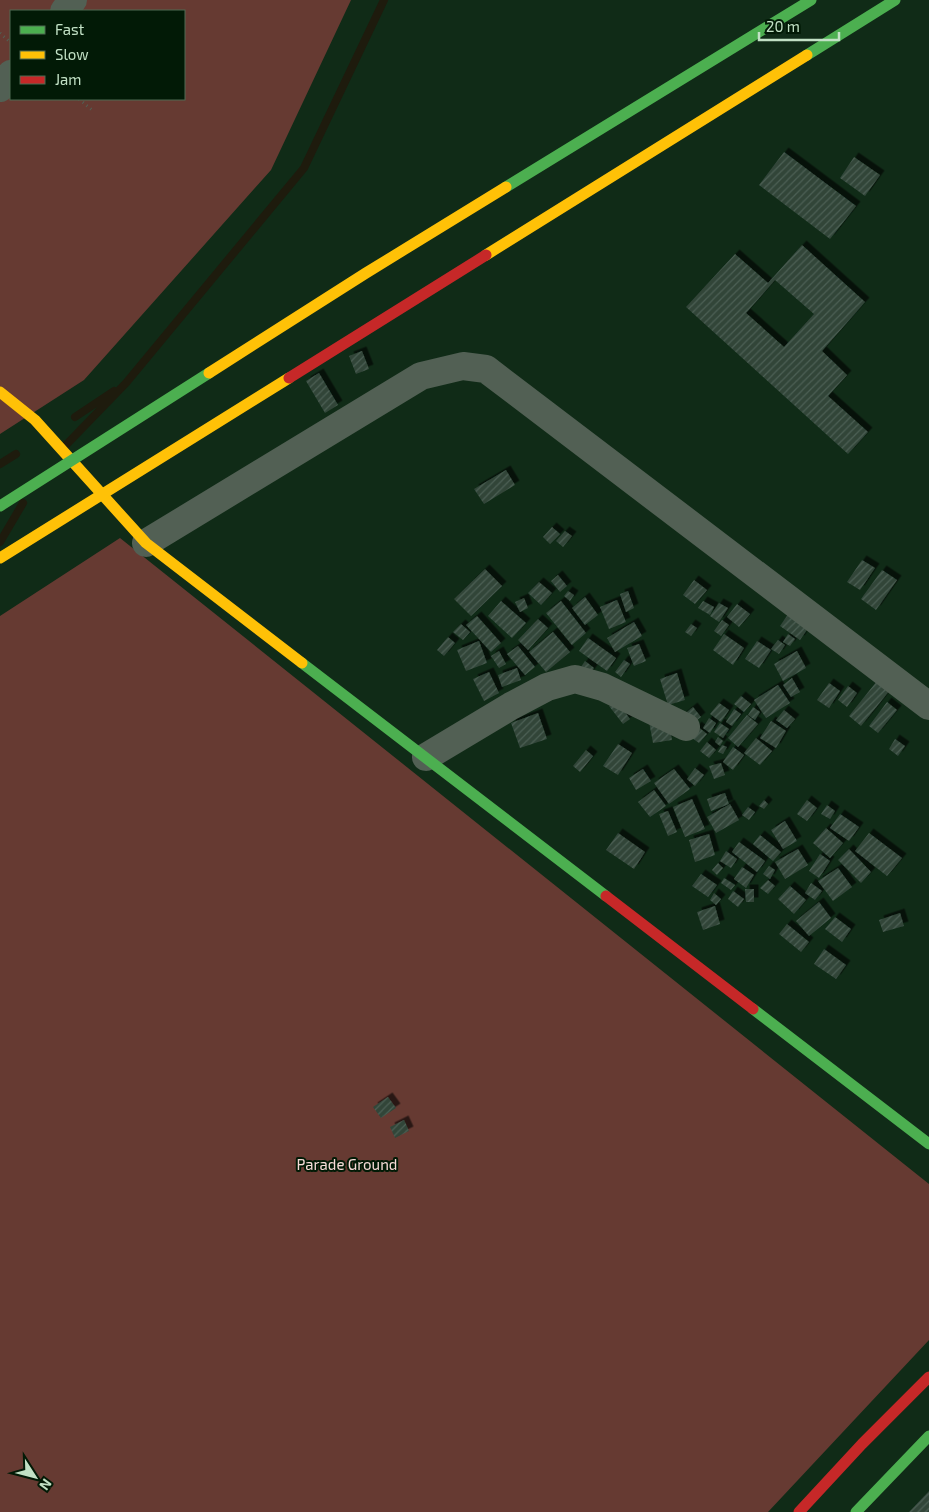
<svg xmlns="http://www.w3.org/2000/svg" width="929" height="1512" font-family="'Exo 2',sans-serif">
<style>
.green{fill:#663a32;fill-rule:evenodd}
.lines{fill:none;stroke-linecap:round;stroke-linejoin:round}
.stream{stroke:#1e1b0d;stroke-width:8}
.building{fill:url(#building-hatch);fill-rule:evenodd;filter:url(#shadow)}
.path{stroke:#526155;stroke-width:3;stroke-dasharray:1 4;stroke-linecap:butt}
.street{stroke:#526054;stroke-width:28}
.fast{stroke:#4caf50;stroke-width:11}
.slow{stroke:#ffc107;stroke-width:11}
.jam{stroke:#c62828;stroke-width:11}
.fast-bridge{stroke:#4caf50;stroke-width:11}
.slow-bridge{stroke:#ffc107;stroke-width:11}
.jam-bridge{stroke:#c62828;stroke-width:11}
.labels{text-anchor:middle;stroke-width:4;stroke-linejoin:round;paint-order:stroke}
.park-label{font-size:15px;fill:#f8dcd8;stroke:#021a06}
</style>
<defs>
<pattern id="building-hatch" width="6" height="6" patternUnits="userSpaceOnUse" patternTransform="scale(1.25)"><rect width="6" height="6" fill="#314539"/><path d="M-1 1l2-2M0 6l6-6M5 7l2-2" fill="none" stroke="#4d6054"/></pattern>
<filter id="shadow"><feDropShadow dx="4.5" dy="-4.5" stdDeviation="0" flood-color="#0009"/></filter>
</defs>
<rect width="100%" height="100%" fill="#102b17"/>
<path class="green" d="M 0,0 L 351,0 L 271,170 L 84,380 L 0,434 ZM 11,11 L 184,11 L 184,99 L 11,99 Z
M 120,538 L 929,1184 L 929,1340 L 768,1512 L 0,1512 L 0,616 Z"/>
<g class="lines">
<path class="stream" d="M 75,417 L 114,391
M 65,446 L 126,383 L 304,168 L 384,0
M 0,464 L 16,454
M 0,542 L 23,503"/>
</g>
<path class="building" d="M 784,152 L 856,206 L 830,239 L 759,185 Z
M 854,157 L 880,175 L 865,196 L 840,178 Z
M 802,245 L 865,302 L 822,351 L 847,375 L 828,396 L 868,432 L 848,454 L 686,307 L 735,254 L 768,283 ZM 775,280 L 814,314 L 784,347 L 746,313 Z
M 362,351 L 369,369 L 356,374 L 349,356 Z
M 319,373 L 338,405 L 325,413 L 306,381 Z
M 506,470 L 515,485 L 484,504 L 474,489 Z
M 552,527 L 560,534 L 550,544 L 543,537 Z
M 565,531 L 572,536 L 563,547 L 556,541 Z
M 862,560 L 875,568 L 860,590 L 847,582 Z
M 485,569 L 502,586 L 471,616 L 454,599 Z
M 882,570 L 897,580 L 876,610 L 861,599 Z
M 558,575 L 567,586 L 560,592 L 551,581 Z
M 694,580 L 707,590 L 695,604 L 683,595 Z
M 539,582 L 552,593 L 541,605 L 528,593 Z
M 568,591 L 574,595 L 570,601 L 564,596 Z
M 628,591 L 634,608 L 626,612 L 620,594 Z
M 585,597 L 598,615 L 585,625 L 572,608 Z
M 524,598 L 528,608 L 520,612 L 515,602 Z
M 617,600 L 626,622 L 609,629 L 600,607 Z
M 501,601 L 526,623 L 512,638 L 488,616 Z
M 561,601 L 586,633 L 572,645 L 546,613 Z
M 703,601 L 714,607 L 710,615 L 698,608 Z
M 719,603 L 728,608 L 719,622 L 710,616 Z
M 737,604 L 750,614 L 739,627 L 727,617 Z
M 791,610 L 811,624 L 800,640 L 780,626 Z
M 477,616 L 501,643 L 491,652 L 466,625 Z
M 538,619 L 548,628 L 528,650 L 518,640 Z
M 722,620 L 729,625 L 721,636 L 714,631 Z
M 634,622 L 642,636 L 615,652 L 607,638 Z
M 461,624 L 470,632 L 463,640 L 453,632 Z
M 691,624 L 697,628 L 691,636 L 685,632 Z
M 553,632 L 570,652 L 546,672 L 529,652 Z
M 724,634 L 744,648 L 733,665 L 713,650 Z
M 788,634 L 795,639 L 790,646 L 783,642 Z
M 448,637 L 455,643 L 444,656 L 437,650 Z
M 588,638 L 616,658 L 607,671 L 579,651 Z
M 778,640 L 785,645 L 779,654 L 771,649 Z
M 479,641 L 487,663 L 466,671 L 457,650 Z
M 757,641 L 771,650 L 759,668 L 745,659 Z
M 639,644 L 646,661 L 634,666 L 627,648 Z
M 518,646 L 535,667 L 525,675 L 507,654 Z
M 499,651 L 506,664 L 499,668 L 491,656 Z
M 797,651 L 806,668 L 783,681 L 774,664 Z
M 624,660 L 630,664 L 621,677 L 615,672 Z
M 585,661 L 594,668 L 585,680 L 577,673 Z
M 517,668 L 521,680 L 502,687 L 498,675 Z
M 885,671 L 898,680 L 861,726 L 849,716 Z
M 489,672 L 499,693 L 484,701 L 473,679 Z
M 677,673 L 685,700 L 668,705 L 660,679 Z
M 792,678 L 800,692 L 791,697 L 783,685 Z
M 829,683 L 840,691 L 829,708 L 817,700 Z
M 778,685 L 790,703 L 766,718 L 754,700 Z
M 848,686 L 857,693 L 847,707 L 838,700 Z
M 741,696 L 751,704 L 744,712 L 734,704 Z
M 616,700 L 630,719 L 623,724 L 609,706 Z
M 887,702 L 897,710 L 878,733 L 869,726 Z
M 719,703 L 729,710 L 721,722 L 710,714 Z
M 693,707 L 701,717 L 690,726 L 682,716 Z
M 753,707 L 760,712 L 755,720 L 748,715 Z
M 734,709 L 741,714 L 732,726 L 726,722 Z
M 784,710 L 795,719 L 787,728 L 776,720 Z
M 538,713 L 547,739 L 520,748 L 511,723 Z
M 747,715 L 758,724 L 738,747 L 728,738 Z
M 668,718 L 672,740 L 653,743 L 649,722 Z
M 709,718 L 716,723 L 710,733 L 703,728 Z
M 771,721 L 786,731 L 776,748 L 760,738 Z
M 720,723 L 729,729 L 723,738 L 714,732 Z
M 697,726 L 707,734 L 699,743 L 689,736 Z
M 718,737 L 723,741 L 720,746 L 715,742 Z
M 756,738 L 772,751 L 760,765 L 744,753 Z
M 895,739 L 905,746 L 898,756 L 889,749 Z
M 707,742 L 716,750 L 709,758 L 700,751 Z
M 618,744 L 632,753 L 618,775 L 603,766 Z
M 722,745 L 727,747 L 723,754 L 718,752 Z
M 733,747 L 744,755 L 733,770 L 723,762 Z
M 586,750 L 593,756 L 580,772 L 573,766 Z
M 721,763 L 725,775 L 714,779 L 709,766 Z
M 695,768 L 704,775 L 695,786 L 687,779 Z
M 643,769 L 651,781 L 636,790 L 629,778 Z
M 674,769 L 690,789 L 669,804 L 654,783 Z
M 654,790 L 666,806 L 650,817 L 638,802 Z
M 725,793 L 729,804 L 711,811 L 707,799 Z
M 692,799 L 705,829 L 685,837 L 673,807 Z
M 764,800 L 768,804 L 764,809 L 759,806 Z
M 807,800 L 817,808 L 807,821 L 797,814 Z
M 730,804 L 739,820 L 716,833 L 707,817 Z
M 827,805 L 835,811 L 830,819 L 821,814 Z
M 748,807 L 755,812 L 749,820 L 742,815 Z
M 668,811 L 677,832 L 668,836 L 659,814 Z
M 840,814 L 859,827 L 849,841 L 830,828 Z
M 785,821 L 797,841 L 783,849 L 771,830 Z
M 826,828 L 843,843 L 830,858 L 813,843 Z
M 618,833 L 645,852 L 634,869 L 606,850 Z
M 869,833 L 902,858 L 887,876 L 855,851 Z
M 709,834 L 715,855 L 695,862 L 689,840 Z
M 760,835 L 781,852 L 773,861 L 753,844 Z
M 739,842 L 765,861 L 757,872 L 732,852 Z
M 798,849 L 808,865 L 785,879 L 775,862 Z
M 849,849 L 871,872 L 861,883 L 838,860 Z
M 726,851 L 737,859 L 731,868 L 720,861 Z
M 820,854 L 830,861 L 819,878 L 809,871 Z
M 718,863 L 723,868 L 717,875 L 712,870 Z
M 769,866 L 775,870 L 770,879 L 763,874 Z
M 742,867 L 754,875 L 746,888 L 734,879 Z
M 838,868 L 852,887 L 833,901 L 818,881 Z
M 701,874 L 717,885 L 708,897 L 692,886 Z
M 724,878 L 735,885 L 731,890 L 721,883 Z
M 768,880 L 775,886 L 768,894 L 760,888 Z
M 811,883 L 822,891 L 815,900 L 805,893 Z
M 790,886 L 806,900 L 794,914 L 778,899 Z
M 745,889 L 754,889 L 754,902 L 746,902 Z
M 733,891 L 744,899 L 738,907 L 728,899 Z
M 714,893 L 721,899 L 716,905 L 710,900 Z
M 819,902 L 831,918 L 809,936 L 796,921 Z
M 715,906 L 720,924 L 703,930 L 697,912 Z
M 900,913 L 904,926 L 883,932 L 879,920 Z
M 835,917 L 851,929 L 842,942 L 825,929 Z
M 787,924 L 809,942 L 801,952 L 779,934 Z
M 824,949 L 846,965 L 836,979 L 814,964 Z
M 388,1097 L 396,1108 L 381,1118 L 373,1107 Z
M 404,1120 L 409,1131 L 395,1138 L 390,1127 Z
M 929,1491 L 929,1512 L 909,1512 Z"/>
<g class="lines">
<path class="path" d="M 0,33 L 11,43
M 79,99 L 93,111"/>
<path class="street" d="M 64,11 L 73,0
M 0,88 L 11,74
M 146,543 L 421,376 L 463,366 L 486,369 L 929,706
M 426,757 L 511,706 L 547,687 L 575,679 L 603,687 L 686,727"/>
<path class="fast" d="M 302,663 L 606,896
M 753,1009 L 929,1144
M 856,1512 L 929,1436"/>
<path class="slow" d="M 0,392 L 35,420 L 146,543 L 302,663"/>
<path class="jam" d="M 606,896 L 753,1009
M 799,1512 L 862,1444 L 929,1377"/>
<path class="fast-bridge" d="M 807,55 L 895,0
M 506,187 L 811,0
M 0,506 L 209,373"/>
<path class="slow-bridge" d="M 486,255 L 807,55
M 209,373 L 366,273 L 506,187
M 0,558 L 289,378"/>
<path class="jam-bridge" d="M 289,378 L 486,255"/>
</g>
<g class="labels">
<g class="park-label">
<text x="347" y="1170">Parade Ground</text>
</g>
</g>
<rect x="10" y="10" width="175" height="90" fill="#021a06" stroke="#4f6a52"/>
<rect x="20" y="26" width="25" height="8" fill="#4caf50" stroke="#4f6a52"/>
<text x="55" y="35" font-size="15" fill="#c2e1c5">Fast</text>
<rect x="20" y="51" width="25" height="8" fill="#ffc107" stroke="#4f6a52"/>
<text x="55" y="60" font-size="15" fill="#c2e1c5">Slow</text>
<rect x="20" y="76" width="25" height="8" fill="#c62828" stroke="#4f6a52"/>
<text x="55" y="85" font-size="15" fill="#c2e1c5">Jam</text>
<g transform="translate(35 1477) rotate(126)" stroke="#021a06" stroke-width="4" paint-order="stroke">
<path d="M0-4L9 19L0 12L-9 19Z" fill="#c2e1c5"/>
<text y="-8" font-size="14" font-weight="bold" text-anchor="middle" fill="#c2e1c5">N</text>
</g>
<path d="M759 32v8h80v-8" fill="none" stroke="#c2e1c5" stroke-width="2.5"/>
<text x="766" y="32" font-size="15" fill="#c2e1c5" stroke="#021a06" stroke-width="4" paint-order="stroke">20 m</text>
</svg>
